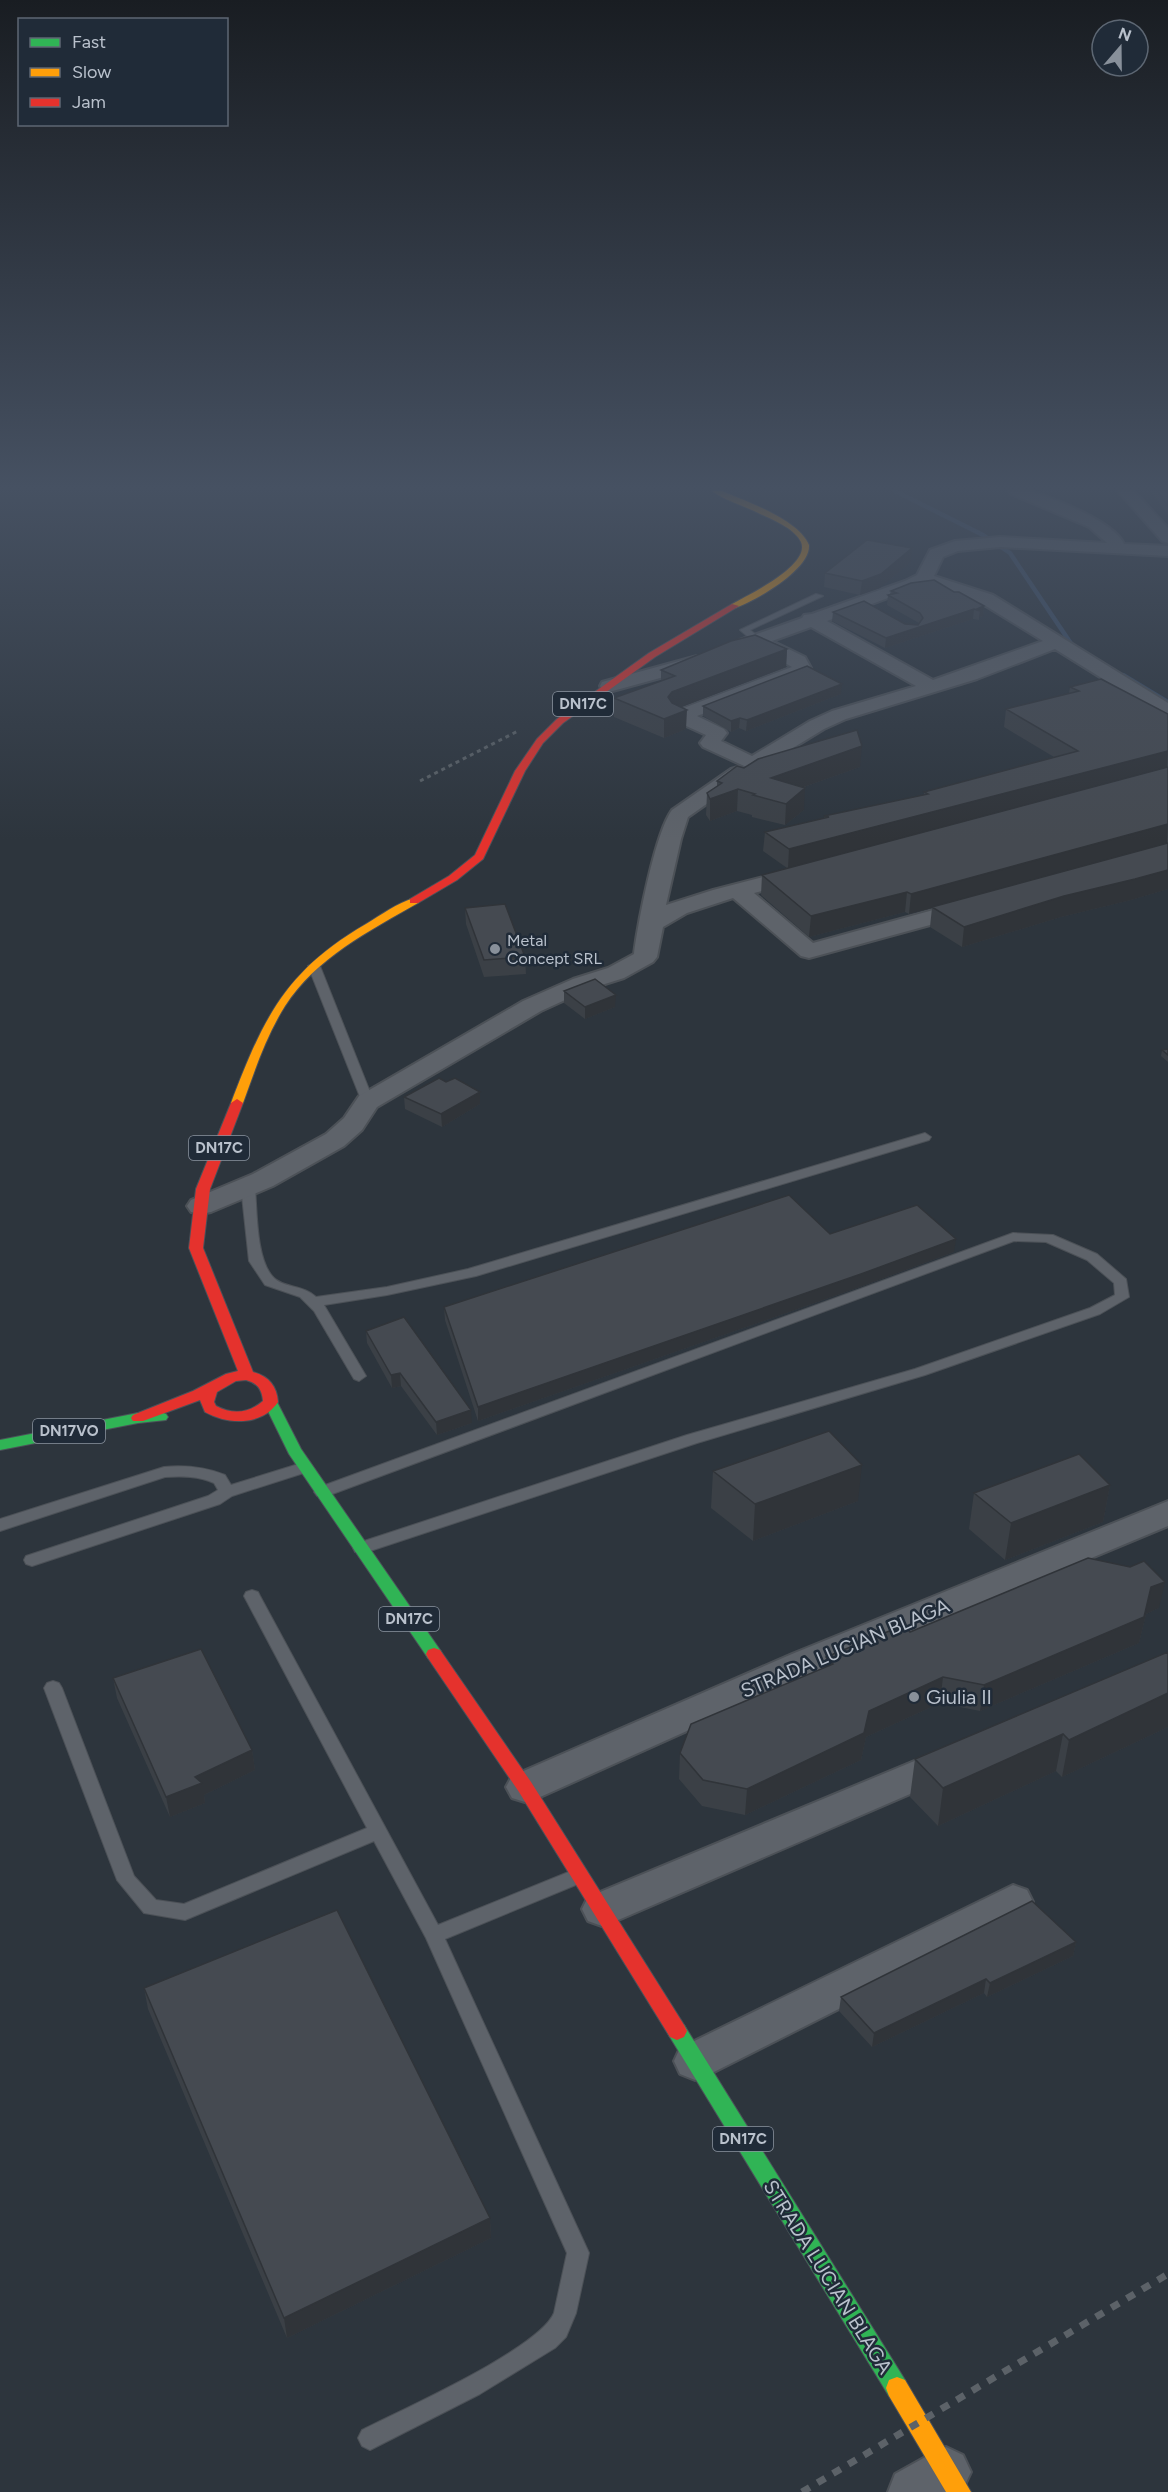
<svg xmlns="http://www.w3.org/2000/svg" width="1168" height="2492" font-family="Figtree,sans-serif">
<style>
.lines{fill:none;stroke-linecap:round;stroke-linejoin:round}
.stream{stroke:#3c4f68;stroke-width:4.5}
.lane-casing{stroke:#4c5157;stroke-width:2}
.street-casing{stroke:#4c5157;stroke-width:4}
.fast-casing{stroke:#4b5159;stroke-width:2}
.slow-casing{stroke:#4b5159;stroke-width:2}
.jam-casing{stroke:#4b5159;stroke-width:2}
.path{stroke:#5b6267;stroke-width:3;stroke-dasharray:4 4;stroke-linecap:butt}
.lane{fill:#5e636a;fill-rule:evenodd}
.street{fill:#5e636a;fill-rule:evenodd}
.fast{fill:#30b455;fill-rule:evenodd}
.slow{fill:#ff9f0a;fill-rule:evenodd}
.jam{fill:#e5322d;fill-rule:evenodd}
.rail{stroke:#5c6268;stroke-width:7;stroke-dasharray:9 9;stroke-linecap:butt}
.wall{fill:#3b4046}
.shaded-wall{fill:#303439}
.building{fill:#454a51;stroke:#303439;stroke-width:1.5}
.poi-dot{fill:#88909a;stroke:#202b38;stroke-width:2}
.labels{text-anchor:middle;stroke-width:5;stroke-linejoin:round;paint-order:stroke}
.shield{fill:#202b38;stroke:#8b94a0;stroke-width:1.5}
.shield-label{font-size:15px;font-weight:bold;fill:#b9c1cc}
.poi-label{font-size:16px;fill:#b9c1cc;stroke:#202b38;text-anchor:start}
.near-street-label{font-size:20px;fill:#b9c1cc;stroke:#202b38}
.near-poi-label{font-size:20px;fill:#b9c1cc;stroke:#202b38;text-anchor:start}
</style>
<rect width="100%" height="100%" fill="#2d353d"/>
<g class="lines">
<path class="stream" d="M 895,491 L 983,535 L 1010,553 L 1072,645 L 1077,648
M 1123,675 L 1168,702"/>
<defs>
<path id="lane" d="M 816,594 L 823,596 L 750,630 L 760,638 L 760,642 L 754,642 L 740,630 Z
M 314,963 L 320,966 L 374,1102 L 372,1105 L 364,1105 L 362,1102 L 308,966 Z
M 925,1133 L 931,1137 L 929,1140 L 476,1276 L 387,1295 L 324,1305 L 366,1376 L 359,1381 L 354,1379 L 314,1311 L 300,1297 L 265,1285 L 249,1261 L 241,1187 L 248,1183 L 255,1187 C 257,1211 256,1261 274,1278 C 284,1288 304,1285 316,1297 L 387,1287 L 468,1269 Z
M 1013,1233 L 1053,1235 L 1097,1254 L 1126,1279 L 1129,1297 L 1100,1314 L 925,1375 L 697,1443 L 367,1552 L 355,1552 L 353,1548 L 355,1544 L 687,1435 L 915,1369 L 1090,1308 L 1115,1295 L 1114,1283 L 1087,1260 L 1046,1242 L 1014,1241 L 327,1496 L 317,1496 L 314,1492 L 317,1488 Z
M 305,1462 L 310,1463 L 313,1467 L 310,1471 L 232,1496 L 220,1504 L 32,1566 L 26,1564 L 24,1560 L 26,1556 L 208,1496 L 218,1490 L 214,1483 C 198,1476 182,1476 165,1477 L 0,1531 L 0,1519 L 164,1467 C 186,1465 205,1467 225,1475 L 231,1485 Z
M 252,1590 L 258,1592 L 260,1596 L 438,1925 L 576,1869 L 583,1872 L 585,1877 L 583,1882 L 445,1939 L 589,2253 L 576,2313 L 566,2337 L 555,2348 L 480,2394 L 370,2450 L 362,2446 L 358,2438 L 362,2430 C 401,2410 539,2349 554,2313 L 567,2253 L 426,1938 L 374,1841 L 185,1920 L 144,1913 L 117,1880 L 44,1688 L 47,1683 L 53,1681 L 59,1683 L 62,1688 L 134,1876 L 156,1900 L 184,1904 L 367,1828 L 244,1596 L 246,1592 Z"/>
<path id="street" d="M 1009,491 C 1017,491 1025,490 1032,492 C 1056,499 1114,522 1124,544 L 1168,546 L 1168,556 L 1000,547 L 958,551 L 943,557 L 934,576 L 993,595 L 1168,703 L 1168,717 L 1161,715 L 1055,649 L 977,679 L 846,719 L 824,729 L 760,768 L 753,770 L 703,747 L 700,743 L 706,735 L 673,720 L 670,716 L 673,712 L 792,667 L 756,647 L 746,649 L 740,648 L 737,644 L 740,640 L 802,618 L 804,615 L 812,614 L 905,581 L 917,575 L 930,550 L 955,541 L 1000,537 L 1107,543 L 1089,527 L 1011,494 ZM 925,584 L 981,603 L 1043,641 L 933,680 L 827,621 ZM 811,627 L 916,686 L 832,711 L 810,721 L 752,756 L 721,741 L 727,733 L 724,729 L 697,716 L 804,676 L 811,668 L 805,657 L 772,641 Z
M 1118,491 L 1134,491 L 1168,528 L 1168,543 L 1162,541 Z
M 697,656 L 704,658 L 706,662 L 704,666 L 609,692 L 602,690 L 600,686 L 602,682 Z
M 738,767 L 745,769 L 748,773 L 745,777 L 688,817 L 681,839 L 666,905 L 713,890 L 798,868 L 806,870 L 809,875 L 806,880 L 754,893 L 813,943 L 966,901 L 974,903 L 977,908 L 974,913 L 809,958 L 801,956 L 733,898 L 687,913 L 663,927 L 657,957 L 653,962 L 624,978 L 589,989 L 541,1011 L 377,1107 L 362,1130 L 344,1146 L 273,1186 L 211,1212 L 201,1214 L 191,1212 L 187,1206 L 191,1200 L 253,1174 L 326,1134 L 344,1118 L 359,1096 L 523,1001 L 573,979 L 608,968 L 634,954 C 638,923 655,833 672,810 L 731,769 Z
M 1168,1501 L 1168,1526 L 818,1672 L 538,1798 L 525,1802 L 512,1798 L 506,1787 L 512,1776 L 792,1654 Z
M 948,1747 L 961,1752 L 967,1762 L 961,1772 L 616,1921 L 602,1926 L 588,1921 L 582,1909 L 588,1897 Z
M 1013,1885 L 1027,1890 L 1033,1902 L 1027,1914 L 710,2074 L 695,2080 L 680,2074 L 674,2061 L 680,2048 Z
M 946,2447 L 963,2455 L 971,2472 L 963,2489 L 959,2492 L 888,2492 L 895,2474 L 929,2455 Z"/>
<path id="fast" d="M 271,1398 L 276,1400 L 301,1449 L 440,1650 L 442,1654 L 440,1658 L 434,1660 L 428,1658 L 289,1454 L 264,1403 Z
M 161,1412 L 166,1414 L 168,1417 L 166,1420 L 138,1423 L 0,1450 L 0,1440 L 138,1413 Z
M 677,2022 L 684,2025 L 905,2380 L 908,2388 L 905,2396 L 897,2399 L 889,2396 L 670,2037 L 667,2031 L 670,2025 Z"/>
<path id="slow" d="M 712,491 L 722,491 C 747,502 798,519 809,545 C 811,569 756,601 735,608 L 731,606 L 732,604 C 748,595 811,565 801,542 C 794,527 768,518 754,511 C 741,505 724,500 712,491 Z
M 414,898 L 419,901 L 418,903 C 369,931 316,958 285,1006 C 266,1036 255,1070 243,1103 L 237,1107 L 233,1106 L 231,1103 C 263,1019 285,971 366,924 C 381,915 397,903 414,898 Z
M 897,2377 L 905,2380 L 971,2492 L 946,2492 L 889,2396 L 886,2388 L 889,2380 Z"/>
<path id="jam" d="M 732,604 L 739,606 L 655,657 L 563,723 L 543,743 L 525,771 L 483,859 L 457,880 L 418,903 L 410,903 L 410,899 L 449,876 L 475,855 L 515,771 L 537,739 L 557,719 L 649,653 Z
M 237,1099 L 243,1103 L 210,1189 L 203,1248 L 253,1372 C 268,1376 277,1386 278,1402 C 262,1426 228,1425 205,1412 L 200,1400 L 143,1421 L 133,1421 L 131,1418 L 133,1415 L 193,1391 L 226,1374 L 238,1371 L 189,1248 L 196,1189 L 231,1103 ZM 246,1380 C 257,1383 262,1389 263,1401 C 249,1413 233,1415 216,1406 L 214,1402 L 217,1392 L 236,1381 Z
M 434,1648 L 440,1650 L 531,1782 L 684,2025 L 687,2031 L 684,2037 L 677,2040 L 670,2037 L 519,1792 L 428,1658 L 426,1654 L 428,1650 Z"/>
</defs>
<use href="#lane" class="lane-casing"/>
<use href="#street" class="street-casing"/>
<use href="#fast" class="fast-casing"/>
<use href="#slow" class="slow-casing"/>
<use href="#jam" class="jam-casing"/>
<path class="path" d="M 420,781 L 518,731"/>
<use href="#lane" class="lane"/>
<use href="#street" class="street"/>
<use href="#fast" class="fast"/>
<use href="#slow" class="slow"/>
<use href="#jam" class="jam"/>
<path class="rail" d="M 802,2492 L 1168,2274"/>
</g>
<path class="wall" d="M 1151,491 L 1168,491 L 1168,515 Z
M 911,562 L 880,588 L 860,595 L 824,587 L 825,573 Z
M 891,591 L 954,592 L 984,606 L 983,616 L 979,617 L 979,620 L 973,619 L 885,648 L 832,621 L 833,612 L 905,624 L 918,625 L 919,623 L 887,605 L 888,595 L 890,594 Z
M 787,649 L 786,667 L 681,707 L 686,729 L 664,738 L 614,717 L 614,698 L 661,681 L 661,670 Z
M 1070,687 L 1168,714 L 1168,889 L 1131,900 L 1061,917 L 962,947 L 930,927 L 932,908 L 909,914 L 905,912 L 809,937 L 761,895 L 762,875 L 787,868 L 763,851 L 765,832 L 824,818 L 824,816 L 924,795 L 924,792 L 1054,757 L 1004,727 L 1006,709 L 1069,693 Z
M 841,694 L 746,731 L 739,728 L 731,732 L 703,716 L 703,706 Z
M 860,767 L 804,787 L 804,810 L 785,825 L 752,817 L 752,815 L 737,811 L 710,821 L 706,815 L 707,793 L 717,786 L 717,781 L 744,768 Z
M 465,908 L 525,957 L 526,974 L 484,977 L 466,924 Z
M 564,991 L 615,1007 L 585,1019 L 564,1003 Z
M 1168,1049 L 1168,1062 L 1161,1056 L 1162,1050 Z
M 446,1082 L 480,1092 L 480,1104 L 442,1127 L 405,1109 L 404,1097 Z
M 830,1234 L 954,1252 L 860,1287 L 478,1421 L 445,1320 L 444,1307 Z
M 366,1331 L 472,1423 L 437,1435 L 401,1386 L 392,1388 L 367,1343 Z
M 713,1471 L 858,1501 L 753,1541 L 711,1508 Z
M 1110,1485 L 1103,1522 L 1005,1560 L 969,1529 L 974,1493 Z
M 1159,1608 L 1146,1614 L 1139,1643 L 980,1711 L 940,1703 L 866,1737 L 861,1760 L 745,1815 L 702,1806 L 679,1779 L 680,1753 L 825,1667 L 826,1657 L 910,1632 Z
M 1168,1652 L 1168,1727 L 1062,1777 L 1056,1771 L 938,1826 L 910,1797 L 915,1759 Z
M 113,1678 L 252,1750 L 255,1770 L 204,1795 L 205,1803 L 170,1817 L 117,1698 Z
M 1076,1942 L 1073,1956 L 987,1997 L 984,1993 L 872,2047 L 839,2011 L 841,1997 Z
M 144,1988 L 490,2218 L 491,2238 L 287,2338 L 148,2009 Z"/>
<path class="shaded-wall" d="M 912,548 L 911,562 L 880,588 L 860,595 L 862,581 Z
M 984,606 L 983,616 L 979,617 L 980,611 L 977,609 Z
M 974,609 L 973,619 L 885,648 L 886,638 Z
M 787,649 L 786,667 L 671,711 L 668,697 L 672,692 Z
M 842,684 L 841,694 L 746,731 L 747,720 Z
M 687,710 L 686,729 L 664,738 L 664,719 Z
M 740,718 L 739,728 L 731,732 L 731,721 Z
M 862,746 L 860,767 L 770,799 L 771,778 Z
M 1168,751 L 1167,769 L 788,868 L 789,849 Z
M 805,788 L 804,810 L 785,825 L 786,804 Z
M 738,789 L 737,811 L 710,821 L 710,799 Z
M 1168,824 L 1167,843 L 932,907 L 932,908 L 909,914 L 911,894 Z
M 1168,870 L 1168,889 L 1131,900 L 1061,917 L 962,947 L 964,927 L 1064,896 Z
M 907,892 L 905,912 L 809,937 L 811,916 Z
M 616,995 L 615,1007 L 585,1019 L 585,1007 Z
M 480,1092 L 480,1104 L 442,1127 L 441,1114 Z
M 956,1239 L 954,1252 L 860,1287 L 478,1421 L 478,1407 Z
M 400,1373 L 401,1386 L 392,1388 L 391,1375 Z
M 471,1410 L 472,1423 L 437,1435 L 436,1422 Z
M 862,1465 L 858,1501 L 753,1541 L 755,1504 Z
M 1110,1485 L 1103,1522 L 1005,1560 L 1011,1523 Z
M 1165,1582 L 1159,1608 L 1146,1614 L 1139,1643 L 980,1711 L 984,1685 L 1151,1587 Z
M 943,1677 L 940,1703 L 866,1737 L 861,1760 L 745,1815 L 747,1789 L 869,1711 Z
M 1168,1693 L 1168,1727 L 1062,1777 L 1069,1740 Z
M 1063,1734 L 1056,1771 L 938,1826 L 943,1788 Z
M 252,1750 L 255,1770 L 204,1795 L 205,1803 L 170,1817 L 166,1797 L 195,1777 Z
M 1076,1942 L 1073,1956 L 987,1997 L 990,1983 Z
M 986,1979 L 984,1993 L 872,2047 L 874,2033 Z
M 490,2218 L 491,2238 L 287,2338 L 284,2318 Z"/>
<path class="building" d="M 1157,491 L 1168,491 L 1168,506 Z
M 867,540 L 912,548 L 881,574 L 862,581 L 825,573 Z
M 934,580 L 954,592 L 959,592 L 984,606 L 977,609 L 980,611 L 974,609 L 886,638 L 833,612 L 864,601 L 905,624 L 918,625 L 923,618 L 920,613 L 888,595 L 897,593 L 891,591 L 911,583 Z
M 755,635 L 787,649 L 672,692 L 668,697 L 672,703 L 687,710 L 664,719 L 614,698 L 675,676 L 661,670 L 731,641 Z
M 807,666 L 842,684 L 747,720 L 740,718 L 731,721 L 703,706 Z
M 1101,679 L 1168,714 L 1168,751 L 789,849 L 765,832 L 829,817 L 824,816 L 928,794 L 924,792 L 1078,751 L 1006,709 L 1079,691 L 1070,687 Z
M 857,730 L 862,746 L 771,778 L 805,788 L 786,804 L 753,795 L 755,794 L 738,789 L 710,799 L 707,793 L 722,783 L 717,781 L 737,766 L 744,768 L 758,759 Z
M 1168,767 L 1168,824 L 911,894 L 907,892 L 811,916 L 762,875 Z
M 1168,843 L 1168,870 L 1135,879 L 1064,896 L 964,927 L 932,907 Z
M 505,904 L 525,957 L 484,960 L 465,908 Z
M 595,979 L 616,995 L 585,1007 L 564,991 Z
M 1168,1049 L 1168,1055 L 1162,1050 Z
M 439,1078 L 446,1082 L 455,1078 L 480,1092 L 441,1114 L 404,1097 Z
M 789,1195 L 830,1234 L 917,1205 L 956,1239 L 861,1274 L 478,1407 L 444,1307 Z
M 404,1317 L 471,1410 L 436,1422 L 400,1373 L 391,1375 L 366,1331 Z
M 829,1431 L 862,1465 L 755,1504 L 713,1471 Z
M 1079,1454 L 1110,1485 L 1011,1523 L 974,1493 Z
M 1088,1558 L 1130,1567 L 1144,1561 L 1165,1582 L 1151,1587 L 1144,1617 L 984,1685 L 943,1677 L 869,1711 L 864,1733 L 747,1789 L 703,1780 L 680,1753 L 691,1724 L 833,1664 L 826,1657 L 904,1625 L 910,1632 Z
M 201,1649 L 252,1750 L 195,1777 L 202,1783 L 166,1797 L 113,1678 Z
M 1168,1652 L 1168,1693 L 1069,1740 L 1063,1734 L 943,1788 L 915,1759 Z
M 1032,1901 L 1076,1942 L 990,1983 L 986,1979 L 874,2033 L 841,1997 Z
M 337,1910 L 490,2218 L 284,2318 L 144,1988 Z"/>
<linearGradient id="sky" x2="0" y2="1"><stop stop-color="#191d22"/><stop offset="0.58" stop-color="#465162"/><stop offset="1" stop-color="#465162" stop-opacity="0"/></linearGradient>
<rect width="1168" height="840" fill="url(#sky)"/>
<g class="poi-dot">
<circle cx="495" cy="949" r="6"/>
<circle cx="914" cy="1697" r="6"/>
</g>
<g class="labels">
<g class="shield">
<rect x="553" y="692" width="60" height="24" rx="4.5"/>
<rect x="189" y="1136" width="60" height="24" rx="4.5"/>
<rect x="33" y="1419" width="72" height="24" rx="4.5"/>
<rect x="379" y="1607" width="60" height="24" rx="4.5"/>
<rect x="713" y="2127" width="60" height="24" rx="4.5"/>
</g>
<g class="shield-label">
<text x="583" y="709">DN17C</text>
<text x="219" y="1153">DN17C</text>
<text x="69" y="1436">DN17VO</text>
<text x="409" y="1624">DN17C</text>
<text x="743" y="2144">DN17C</text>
</g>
<g class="poi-label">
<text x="507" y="946">Metal<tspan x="507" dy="18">Concept SRL</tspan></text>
</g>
<g class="near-street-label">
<text transform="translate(845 1648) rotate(-23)" y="7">STRADA LUCIAN BLAGA</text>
<text transform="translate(828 2277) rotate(58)" y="7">STRADA LUCIAN BLAGA</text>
</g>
<g class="near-poi-label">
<text x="926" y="1704">Giulia II</text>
</g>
</g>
<rect x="18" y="18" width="210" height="108" fill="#202b38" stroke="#5d6773" stroke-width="1.5"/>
<rect x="30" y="38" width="30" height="9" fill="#30b455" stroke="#5d6773" stroke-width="1.5"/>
<text x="72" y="48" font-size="18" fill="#b9c1cc">Fast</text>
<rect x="30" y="68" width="30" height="9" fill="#ff9f0a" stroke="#5d6773" stroke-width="1.5"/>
<text x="72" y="78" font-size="18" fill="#b9c1cc">Slow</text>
<rect x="30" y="98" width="30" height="9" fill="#e5322d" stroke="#5d6773" stroke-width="1.5"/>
<text x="72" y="108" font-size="18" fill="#b9c1cc">Jam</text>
<g transform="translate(1120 48) rotate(20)"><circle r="28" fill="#202b38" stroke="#5d6773" stroke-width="1.5"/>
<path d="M0-4.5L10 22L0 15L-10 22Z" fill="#88909a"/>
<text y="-9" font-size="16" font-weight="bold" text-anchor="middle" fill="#b9c1cc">N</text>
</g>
</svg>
